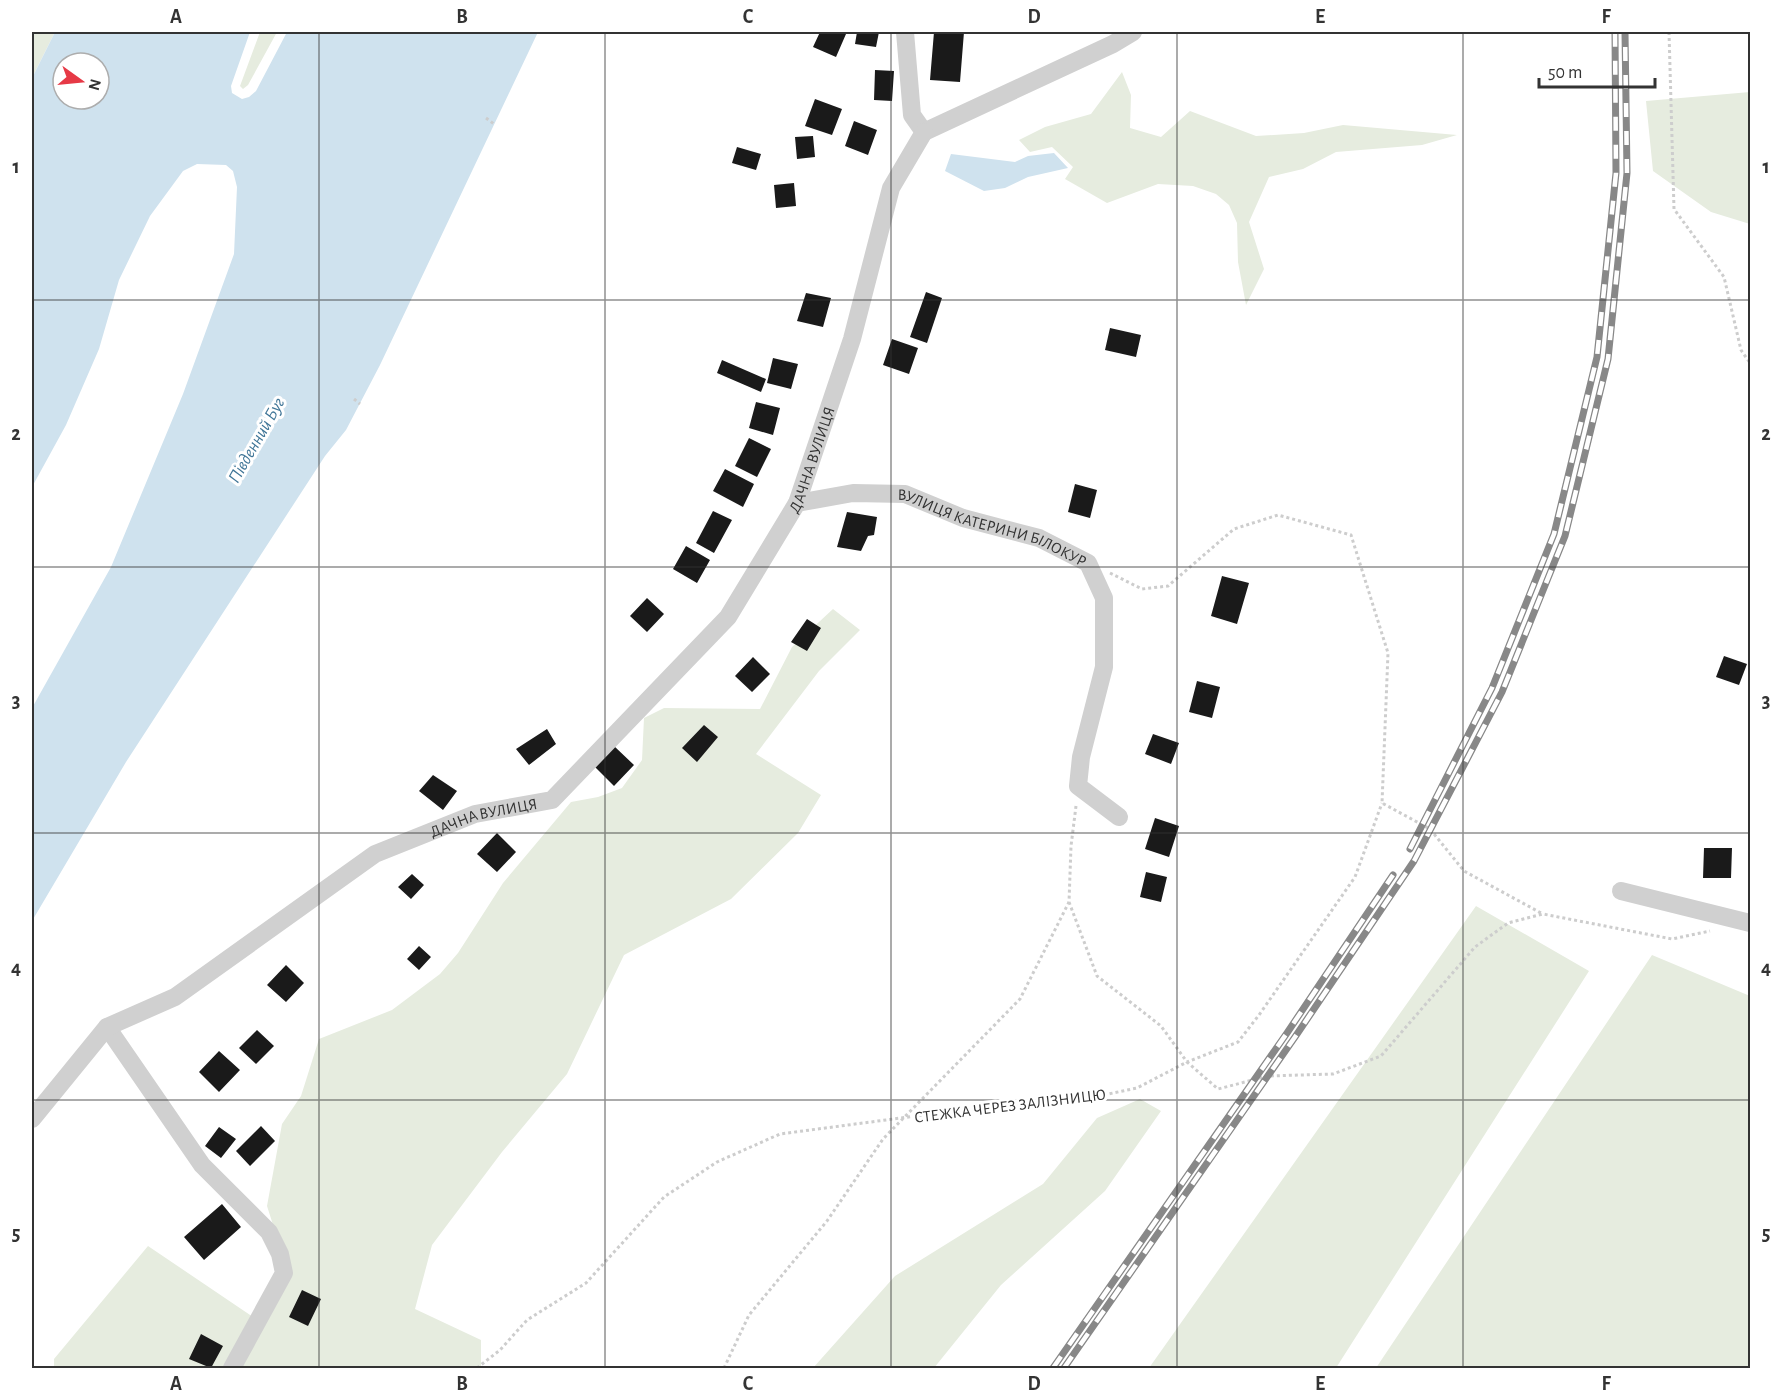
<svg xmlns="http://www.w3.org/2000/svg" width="1782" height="1400" font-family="'Alegreya Sans',sans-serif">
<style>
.green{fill:#e6ecdf}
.water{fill:#cfe2ee;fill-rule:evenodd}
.building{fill:#1a1a1a}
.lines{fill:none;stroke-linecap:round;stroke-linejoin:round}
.path{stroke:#cdcdcd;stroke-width:3;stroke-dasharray:3 3;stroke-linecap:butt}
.street{stroke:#d0d0d0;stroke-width:18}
.rail-casing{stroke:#888;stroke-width:7}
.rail{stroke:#fff;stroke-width:4.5;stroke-dasharray:14;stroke-linecap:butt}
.grid{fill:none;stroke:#333;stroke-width:1.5;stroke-opacity:0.55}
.labels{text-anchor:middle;stroke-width:6;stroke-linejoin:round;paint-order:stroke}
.street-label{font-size:16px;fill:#333;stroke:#fff}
.water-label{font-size:18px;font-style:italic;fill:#3f7597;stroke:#fff}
.neatline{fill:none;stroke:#333;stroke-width:2}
.grid-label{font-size:20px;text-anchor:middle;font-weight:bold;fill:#333}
</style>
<rect width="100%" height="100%" fill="#fff"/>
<path class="green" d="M 32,32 L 55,32 L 32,78 Z
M 260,32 L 277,32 L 248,85 L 243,89 L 240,86 Z
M 1122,72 L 1131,95 L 1130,128 L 1161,137 L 1190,111 L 1256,136 L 1304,133 L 1343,125 L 1457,135 L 1422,145 L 1336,152 L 1303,169 L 1269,177 L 1249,222 L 1264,269 L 1246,305 L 1238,262 L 1237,223 L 1229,205 L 1216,194 L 1193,186 L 1158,184 L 1107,203 L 1065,179 L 1073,167 L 1052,147 L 1030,152 L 1019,140 L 1045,127 L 1091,114 Z
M 1750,92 L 1750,224 L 1711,212 L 1653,171 L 1646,101 Z
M 833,609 L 860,630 L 819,671 L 756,754 L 821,795 L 798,833 L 731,899 L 624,955 L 567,1074 L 502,1152 L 432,1245 L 415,1309 L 481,1340 L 481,1368 L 54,1368 L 54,1359 L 148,1246 L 262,1323 L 282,1253 L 267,1206 L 282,1124 L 301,1096 L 319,1039 L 392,1010 L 440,974 L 458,953 L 503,883 L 571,802 L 598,797 L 622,788 L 642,760 L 644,718 L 664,708 L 760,709 L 792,647 Z
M 1476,906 L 1589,971 L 1336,1368 L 1149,1368 Z
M 1652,955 L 1750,996 L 1750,1368 L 1376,1368 Z
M 1140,1099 L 1161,1111 L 1105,1191 L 1001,1285 L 934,1368 L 813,1368 L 895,1276 L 1043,1184 L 1097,1118 Z"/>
<path class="water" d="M 55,32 L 250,32 L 231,86 L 232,93 L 242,99 L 249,97 L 256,91 L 287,32 L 538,32 L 380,365 L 346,430 L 325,456 L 126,762 L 32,921 L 32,708 L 111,567 L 183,394 L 234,254 L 237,187 L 233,171 L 226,165 L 197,164 L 183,171 L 150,216 L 119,280 L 99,349 L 66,425 L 32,487 L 32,78 ZM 63,63 L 99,63 L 99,99 L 63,99 Z
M 1054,153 L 1068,168 L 1028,177 L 1005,188 L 984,191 L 945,171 L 951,154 L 1015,162 L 1028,156 Z"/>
<path class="building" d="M 820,32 L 846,34 L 836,57 L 813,47 Z
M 857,32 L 879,32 L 876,47 L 855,44 Z
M 934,32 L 964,32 L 960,82 L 930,80 Z
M 875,70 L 894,71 L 892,101 L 874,100 Z
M 815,99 L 842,109 L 832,135 L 805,126 Z
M 854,121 L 877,130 L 868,155 L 845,146 Z
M 813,136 L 815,157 L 797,159 L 795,137 Z
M 737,147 L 761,154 L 756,170 L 732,163 Z
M 794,183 L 796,206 L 776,208 L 774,185 Z
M 926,292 L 942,298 L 927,343 L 910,337 Z
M 806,293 L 831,298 L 823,327 L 797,321 Z
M 1110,328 L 1141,335 L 1136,357 L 1105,350 Z
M 892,339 L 918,348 L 909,374 L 883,365 Z
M 773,358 L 798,364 L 791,389 L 767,383 Z
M 722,360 L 766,379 L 761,392 L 717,373 Z
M 756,402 L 780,408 L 773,435 L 749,428 Z
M 749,438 L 771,449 L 757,477 L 735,466 Z
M 725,469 L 754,484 L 743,507 L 713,491 Z
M 1075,484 L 1097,490 L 1090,518 L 1068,512 Z
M 713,511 L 732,520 L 714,553 L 696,543 Z
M 847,512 L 877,517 L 874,535 L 868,536 L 861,551 L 837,547 Z
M 686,546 L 710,560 L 697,583 L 673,569 Z
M 1222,576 L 1249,583 L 1237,624 L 1211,616 Z
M 647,598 L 664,614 L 647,632 L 630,616 Z
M 807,619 L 821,628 L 807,651 L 791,642 Z
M 1724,656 L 1747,664 L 1739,685 L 1716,677 Z
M 753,657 L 770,674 L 752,692 L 735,676 Z
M 1197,681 L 1220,687 L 1212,718 L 1189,712 Z
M 704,725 L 718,737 L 697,762 L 682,748 Z
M 547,729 L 556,744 L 529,765 L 516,749 Z
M 1153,734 L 1179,743 L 1171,764 L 1145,754 Z
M 614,746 L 634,765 L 614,786 L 595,767 Z
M 433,775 L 457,791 L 443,810 L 419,791 Z
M 1155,818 L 1179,826 L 1169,857 L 1145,849 Z
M 497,833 L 516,852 L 497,872 L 477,854 Z
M 1704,848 L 1732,848 L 1731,878 L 1703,878 Z
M 1146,872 L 1167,877 L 1161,902 L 1140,897 Z
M 412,874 L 424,885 L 411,899 L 398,887 Z
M 419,946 L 431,957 L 419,970 L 407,959 Z
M 286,965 L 304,983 L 286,1002 L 267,985 Z
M 257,1030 L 274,1046 L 256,1064 L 239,1048 Z
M 219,1051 L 240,1070 L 219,1092 L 199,1072 Z
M 261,1126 L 275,1141 L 250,1166 L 236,1151 Z
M 219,1127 L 236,1139 L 221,1158 L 205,1146 Z
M 222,1204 L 241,1227 L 204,1260 L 184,1237 Z
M 302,1290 L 321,1299 L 308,1326 L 289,1317 Z
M 201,1334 L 223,1346 L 211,1368 L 189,1359 Z"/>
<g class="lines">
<path class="path" d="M 1669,32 L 1674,209 L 1724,277 L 1741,350 L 1750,363
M 486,118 L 494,124
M 354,399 L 360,404
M 1110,573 L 1142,589 L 1168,586 L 1234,529 L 1278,515 L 1351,535 L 1388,653 L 1382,803 L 1430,829 L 1464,871 L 1541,913
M 1069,902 L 1097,976 L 1161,1026 L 1187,1062 L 1238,1042 L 1259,1015 L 1355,877 L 1382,803
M 477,1368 L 500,1350 L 527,1320 L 586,1283 L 664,1197 L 717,1162 L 780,1134 L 931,1114 L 1075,1101 L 1137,1088 L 1187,1062 L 1218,1089 L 1268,1076 L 1333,1074 L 1381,1056 L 1475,947 L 1508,923 L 1543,914 L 1672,939 L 1710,931
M 724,1368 L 749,1315 L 827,1221 L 883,1139 L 1020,999 L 1069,902 L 1071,846 L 1076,806"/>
<g class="street">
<path d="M 905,32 L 912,115 L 924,132"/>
<path d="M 924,132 L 1113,44 L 1133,32"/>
<path id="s1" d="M 797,503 L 853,493 L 905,494 L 963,518 L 1039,538 L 1088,563 L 1104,598 L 1104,667 L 1081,757 L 1078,786 L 1119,817"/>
<path d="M 1621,891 L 1750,923"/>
<path d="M 107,1027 L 202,1165 L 269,1232 L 280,1254 L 284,1273 L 232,1368"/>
<path id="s2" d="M 32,1119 L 107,1027 L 175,997 L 375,854 L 475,814 L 552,800 L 728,617 L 797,503 L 852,339 L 891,188 L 924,132"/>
</g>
<defs>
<path id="rail" d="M 1410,849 L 1492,688 L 1554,534 L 1597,357 L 1616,173 L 1615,32
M 1053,1368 L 1287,1033 L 1393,875
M 1064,1368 L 1295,1037 L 1414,861 L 1502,692 L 1565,536 L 1608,359 L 1627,173 L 1625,32"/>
</defs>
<use href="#rail" class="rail-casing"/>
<use href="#rail" class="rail"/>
</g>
<path class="grid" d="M 319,32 L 319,1368M 605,32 L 605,1368M 891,32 L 891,1368M 1177,32 L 1177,1368M 1463,32 L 1463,1368M 32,300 L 1750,300M 32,567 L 1750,567M 32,833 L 1750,833M 32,1100 L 1750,1100"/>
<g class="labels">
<g class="street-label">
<text dy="6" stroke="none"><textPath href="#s2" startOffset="1058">ДАЧНА ВУЛИЦЯ</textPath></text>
<text dy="6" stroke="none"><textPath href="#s1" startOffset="202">ВУЛИЦЯ КАТЕРИНИ БІЛОКУР</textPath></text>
<text dy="6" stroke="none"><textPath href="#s2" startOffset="554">ДАЧНА ВУЛИЦЯ</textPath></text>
<text transform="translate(1010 1105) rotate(-7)" y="6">СТЕЖКА ЧЕРЕЗ ЗАЛІЗНИЦЮ</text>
</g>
<g class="water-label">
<text transform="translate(256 440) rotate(-60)" y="6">Південний Буг</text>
</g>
</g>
<rect width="1782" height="1400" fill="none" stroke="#ffffff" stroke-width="66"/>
<g transform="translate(81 81) rotate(105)"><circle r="28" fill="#ffffff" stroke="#adadad" stroke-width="1.5"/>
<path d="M0-4.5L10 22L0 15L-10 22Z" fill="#e63946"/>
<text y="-9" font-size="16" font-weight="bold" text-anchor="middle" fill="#333333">N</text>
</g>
<path d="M1539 78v9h116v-9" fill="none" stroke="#333333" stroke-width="3"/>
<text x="1548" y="78" font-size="18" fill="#333333" stroke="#ffffff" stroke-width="4.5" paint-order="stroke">50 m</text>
<rect x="33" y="33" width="1716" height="1334" class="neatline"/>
<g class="grid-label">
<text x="176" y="23">A</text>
<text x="462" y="23">B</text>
<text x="748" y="23">C</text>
<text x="1034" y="23">D</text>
<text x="1320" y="23">E</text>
<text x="1606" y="23">F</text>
<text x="16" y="173">1</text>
<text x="1766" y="173">1</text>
<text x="16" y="440">2</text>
<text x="1766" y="440">2</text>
<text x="16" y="707">3</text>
<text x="1766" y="707">3</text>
<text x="16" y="974">4</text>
<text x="1766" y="974">4</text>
<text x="16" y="1240">5</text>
<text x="1766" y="1240">5</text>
<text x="176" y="1390">A</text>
<text x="462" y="1390">B</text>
<text x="748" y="1390">C</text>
<text x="1034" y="1390">D</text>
<text x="1320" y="1390">E</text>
<text x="1606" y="1390">F</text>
</g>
</svg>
